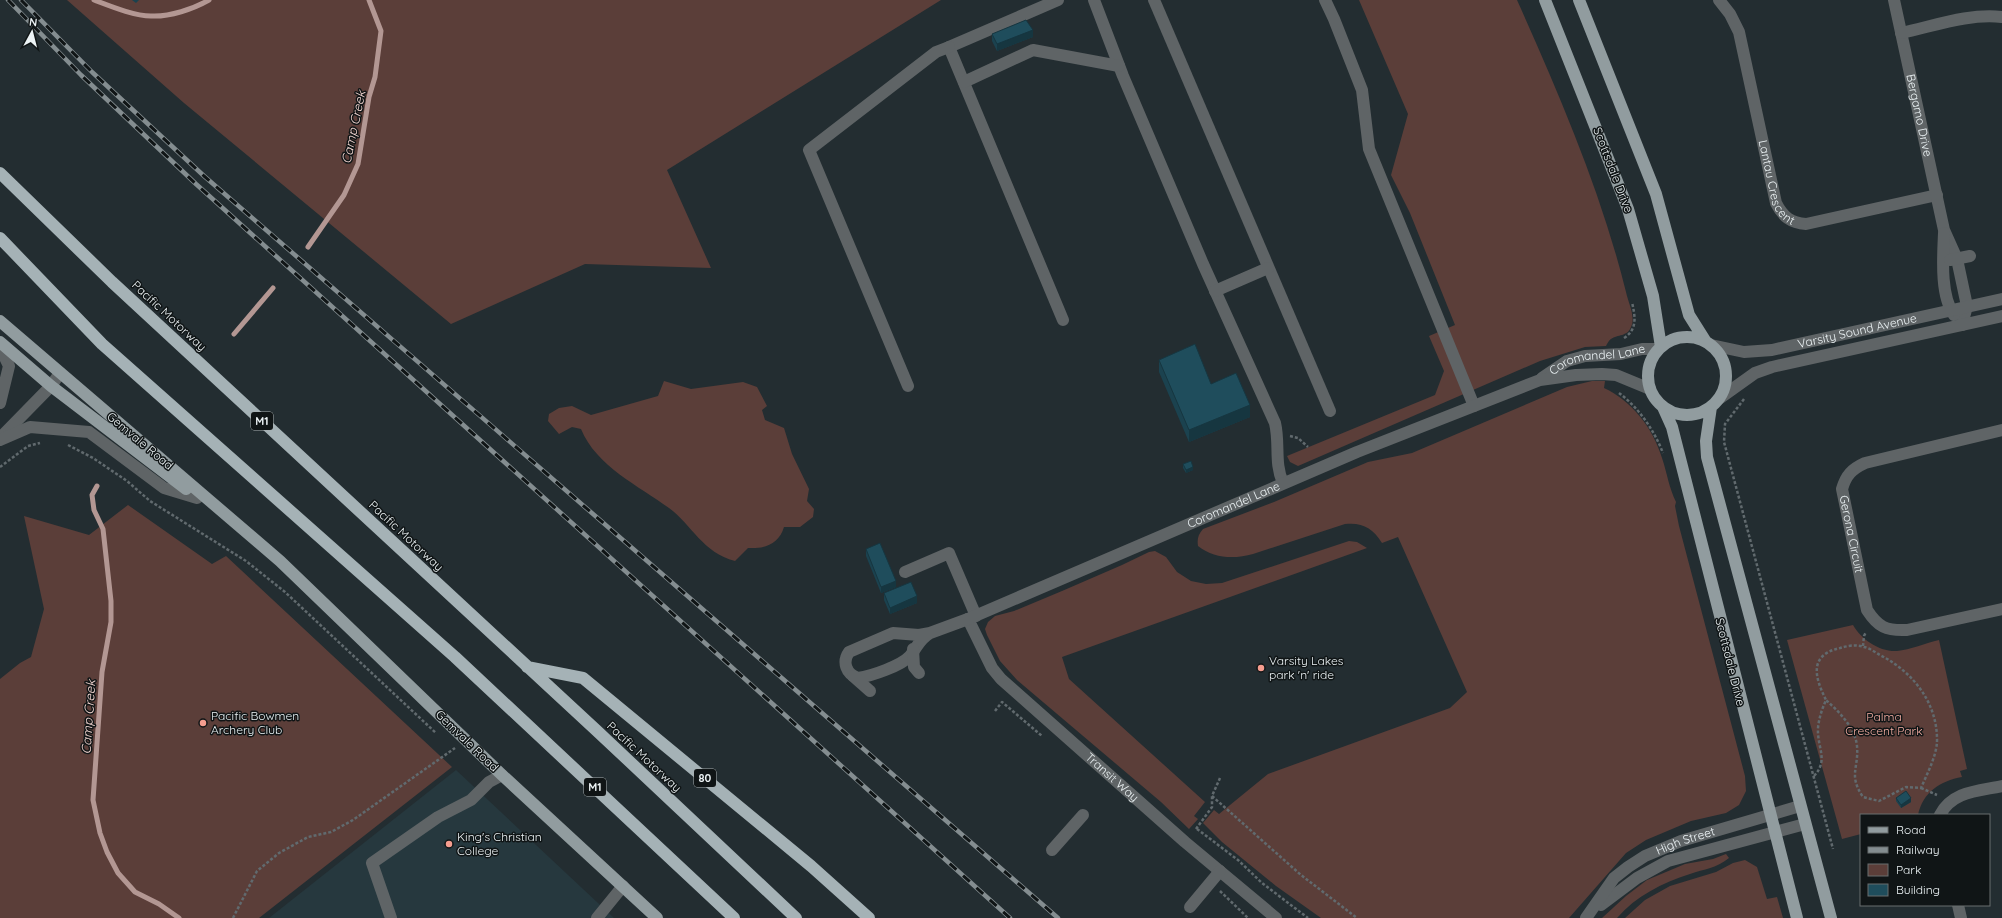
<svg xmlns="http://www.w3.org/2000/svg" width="2002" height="918" font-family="Quicksand,sans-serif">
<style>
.built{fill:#26383e}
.green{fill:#5b3e39}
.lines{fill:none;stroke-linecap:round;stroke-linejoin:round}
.stream{stroke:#b39793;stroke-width:5}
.path{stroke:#616a6e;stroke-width:2.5;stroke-dasharray:3 2;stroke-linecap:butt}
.minor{stroke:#5f6466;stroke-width:12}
.major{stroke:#919c9f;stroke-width:12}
.highway{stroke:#a5b2b6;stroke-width:12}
.rail-casing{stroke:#848d90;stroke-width:4.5}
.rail{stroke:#101516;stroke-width:3;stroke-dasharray:9;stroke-linecap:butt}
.wall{fill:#1b424f}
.shaded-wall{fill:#163640}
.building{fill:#1f4d5c;stroke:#163640}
.poi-dot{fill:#f59d8f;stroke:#101516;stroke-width:1.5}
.labels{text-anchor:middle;stroke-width:3;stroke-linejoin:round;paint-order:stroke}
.shield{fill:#101516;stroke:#aab0b2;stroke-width:1}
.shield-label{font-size:11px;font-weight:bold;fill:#ecf3f5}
.street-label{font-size:12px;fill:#ecf3f5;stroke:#101516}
.poi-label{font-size:12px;fill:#ecf3f5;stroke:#101516;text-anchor:start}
.park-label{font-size:12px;fill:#f8b0a5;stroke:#101516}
.water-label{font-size:13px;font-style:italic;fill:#fadcd7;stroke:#101516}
</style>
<rect width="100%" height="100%" fill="#232d31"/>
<path class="built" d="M 456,770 L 614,918 L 269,918 Z"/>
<path class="green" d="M 67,0 L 941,0 L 667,170 L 711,268 L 585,264 L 451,324 L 184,103 Z
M 1359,0 L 1517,0 C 1559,94 1601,191 1626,292 C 1628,302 1636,317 1631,327 C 1627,337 1618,334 1611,339 C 1609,340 1607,344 1606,346 L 1585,347 L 1540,361 L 1298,466 L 1290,462 L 1287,456 L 1435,395 L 1444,371 L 1429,336 L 1455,325 L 1410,213 L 1391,175 L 1408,114 Z
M 664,381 L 691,389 L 743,382 L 757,387 L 767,406 L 762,410 L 765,420 L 784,428 L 792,454 L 809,489 L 807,501 L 814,509 L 813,517 L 800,527 L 784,527 C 779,544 765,549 748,548 L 735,561 C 703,553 692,525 669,508 C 639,486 596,466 581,429 L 572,427 L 559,434 L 548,421 L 549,414 L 559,408 L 572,406 L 591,415 L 658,396 Z
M 1592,381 L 1605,381 L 1604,388 C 1632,401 1653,428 1662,458 C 1667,473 1669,488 1676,502 L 1675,506 L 1679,526 L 1745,776 L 1746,791 L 1739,805 L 1726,813 L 1691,821 L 1646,840 L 1626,853 L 1569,918 L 1321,918 L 1276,886 L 1222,842 L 1203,823 L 1214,810 L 1219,814 L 1268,774 L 1450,708 L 1467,692 L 1398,537 L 1382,543 C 1373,528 1362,522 1345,524 L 1253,554 C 1235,559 1214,559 1198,546 C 1197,539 1198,535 1203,529 L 1274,502 L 1368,462 L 1412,453 L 1567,387 Z
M 128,505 L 212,564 L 226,556 L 452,767 L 259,918 L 0,918 L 0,679 L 20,663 L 31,657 L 44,609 L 24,516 L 89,535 Z
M 1349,541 L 1357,542 L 1367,548 L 1062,657 L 1069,679 L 1205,802 L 1194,816 L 1198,819 L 1189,829 L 1161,802 L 1017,680 L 1000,661 L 987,635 L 985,629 L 988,622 L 995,616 L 1014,611 L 1062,591 L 1122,565 L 1149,552 L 1155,551 L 1166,557 L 1177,572 L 1191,581 L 1206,584 L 1222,583 Z
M 1853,625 C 1861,639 1879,652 1897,651 C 1910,650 1926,643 1939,640 L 1967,769 L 1960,771 L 1962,777 C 1940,781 1923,792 1918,815 L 1861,815 L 1861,834 L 1842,839 L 1787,640 Z
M 1726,854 L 1729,858 C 1717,868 1704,869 1690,874 C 1662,883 1636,896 1617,918 L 1602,918 L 1626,896 L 1647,880 L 1685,864 L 1713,859 Z
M 1745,860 L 1757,867 L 1767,899 L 1777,897 L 1783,918 L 1625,918 L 1645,900 L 1670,886 L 1716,872 L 1733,863 Z"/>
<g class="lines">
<path class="stream" d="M 94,0 C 110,6 134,16 151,16 C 170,17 193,9 209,0
M 308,247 L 344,195 L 358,164 L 369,97 L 375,77 L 381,31 L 369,0
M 234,334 L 273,288
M 97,486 L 92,495 L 94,510 L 103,529 L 111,601 L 111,622 L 102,672 L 93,800 L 100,833 L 107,852 L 118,873 L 135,892 L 159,904 L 179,918"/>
<path class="path" d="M 1624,338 C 1638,329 1635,316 1632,302
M 1619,393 C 1639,408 1654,430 1663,453
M 1744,399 L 1725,424 L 1724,442 L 1833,849
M 1290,436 L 1298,438 L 1308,447
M 68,445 L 93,458 L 127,481 L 150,501 L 246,561 L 285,592 L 436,733
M 0,467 L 28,446 L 40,443
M 1863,646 L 1864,636 L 1866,632
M 995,711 L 1002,702 L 1042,736
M 1814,776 C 1829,760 1817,748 1818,728 C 1819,718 1822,709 1826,700 C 1815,678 1808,655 1840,648 C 1847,646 1856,644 1864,647 C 1869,648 1875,652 1880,655 C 1913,672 1938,703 1937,742 C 1936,757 1927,774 1921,788 L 1906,787 L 1879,801 L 1863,797 C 1848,775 1859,768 1857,746 C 1855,727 1839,712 1826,700
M 1921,788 L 1937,795
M 1212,796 L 1301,875 L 1357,918
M 1196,829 L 1212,807 L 1212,796 L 1220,778
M 1197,829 L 1238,860 L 1262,883 L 1308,918
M 1220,891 L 1248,918
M 233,918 L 257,871 L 279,853 L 308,837 L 331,832 L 353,820 L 455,748"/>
<g class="minor">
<path d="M 1058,0 L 949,47 L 1063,320"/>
<path d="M 1094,0 L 1123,76 L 1203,264 L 1275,423 C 1280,444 1274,463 1283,483"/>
<path d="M 1154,0 L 1330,411"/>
<path d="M 1325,0 L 1334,19 L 1362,90 L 1369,149 L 1474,406"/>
<path id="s1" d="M 1719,0 L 1730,14 L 1739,32 L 1776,203 C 1783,217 1791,223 1806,224 L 1937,195"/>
<path id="s2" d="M 1894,0 L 1944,230 L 1957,259 L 1967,306 L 1962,325"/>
<path d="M 1901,33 C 1934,26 1969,13 2002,17"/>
<path d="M 964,82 L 1033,50 L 1119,66"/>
<path d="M 1944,233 C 1943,257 1940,295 1954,315"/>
<path d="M 1950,260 L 1970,256"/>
<path d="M 1215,291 L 1268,268"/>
<path id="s3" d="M 1711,345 L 1744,352 L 1772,350 L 2002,299"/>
<path d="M 0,347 L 9,366 L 0,403"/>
<path id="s4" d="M 1542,378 L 1567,361 L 1585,356 L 1621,354 L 1642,349 L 1658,349"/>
<path d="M 908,386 L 809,150 L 936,52 L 949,47"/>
<path d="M 1720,398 L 1755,373 L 1772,367 L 2002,316"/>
<path id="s5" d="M 2002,430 L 1865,463 C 1852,469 1846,475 1842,489 L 1867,610 C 1878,627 1886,631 1907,630 L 2002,609"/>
<path d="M 1,437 L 51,386 L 60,373"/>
<path d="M 0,440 L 30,427 L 89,432 L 164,488 L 197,498"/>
<path d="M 905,572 L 949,553 L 976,616"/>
<path id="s6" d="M 968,619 L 992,668 L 1001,679 L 1185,842 L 1276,918"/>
<path id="s7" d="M 930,633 C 918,640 918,647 910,656 C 901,666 871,676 858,678 C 846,674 842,662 849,652 L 893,633 L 919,635 L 930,633 L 968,619 L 1357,452 L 1540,380 L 1576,375 L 1602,374 L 1616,375 L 1650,389"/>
<path d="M 913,649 L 914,667 L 919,673"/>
<path d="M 853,676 L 870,691"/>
<path d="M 1940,815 C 1952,791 1979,791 2002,786"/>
<path d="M 1052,850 L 1083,815"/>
<path d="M 1601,905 L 1637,878 L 1668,861 L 1805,824"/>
<path d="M 1958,905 L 1961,918"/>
<path d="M 1190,907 L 1220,871"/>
<path d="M 391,918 L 372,863 L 438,817 L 471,800 L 489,782 L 502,775"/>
<path d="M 597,918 L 623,886"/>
<path id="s8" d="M 1586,918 L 1614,878 L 1628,867 L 1645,856 L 1681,841 L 1800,806"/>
</g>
<path class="major" d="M 1545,0 L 1628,209 L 1653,296 L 1661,347
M 1579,0 L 1656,194 L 1689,315 L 1706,342
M 0,321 L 280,561 L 502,775 L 657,918
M1648 376a39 39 0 1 1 78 0a39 39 0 1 1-78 0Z
M 0,342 L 51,386 L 186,489
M 1663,407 L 1672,427 L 1797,918
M 1711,407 L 1706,441 L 1707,457 L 1831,918"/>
<path class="highway" d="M 0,173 L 112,282 L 596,730 L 796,918
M 0,238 L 102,344 L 455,657 L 734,918
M 527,667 L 583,678 L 811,866 L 869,918"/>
<defs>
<path id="rail" d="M 8,0 L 81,75 L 196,184 L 1010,918
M 21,0 L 92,72 L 204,176 L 1058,918"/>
</defs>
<use href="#rail" class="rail-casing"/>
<use href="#rail" class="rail"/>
</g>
<path class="wall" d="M 132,0 L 139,0 L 136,3 Z
M 992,34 L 1033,37 L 997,51 L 992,41 Z
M 1159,360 L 1211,384 L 1250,417 L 1189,442 L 1159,372 Z
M 1183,464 L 1193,470 L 1186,473 L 1183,468 Z
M 866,549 L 896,587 L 881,593 L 866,556 Z
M 884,593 L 917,603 L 890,614 L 884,600 Z
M 1896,798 L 1911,802 L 1901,808 L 1896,801 Z"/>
<path class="shaded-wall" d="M 1033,30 L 1033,37 L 997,51 L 997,44 Z
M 1250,405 L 1250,417 L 1189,442 L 1189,430 Z
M 1193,467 L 1193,470 L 1186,473 L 1186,470 Z
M 896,581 L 896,587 L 881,593 L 881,587 Z
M 917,596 L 917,603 L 890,614 L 890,608 Z
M 1911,798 L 1911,802 L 1901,808 L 1901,805 Z"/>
<path class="building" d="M 1026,20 L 1033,30 L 997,44 L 992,34 Z
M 1195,344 L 1211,384 L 1236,373 L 1250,405 L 1189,430 L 1159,360 Z
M 1191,461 L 1193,467 L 1186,470 L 1183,464 Z
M 880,543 L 896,581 L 881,587 L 866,549 Z
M 911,582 L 917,596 L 890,608 L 884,593 Z
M 1906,791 L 1911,798 L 1901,805 L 1896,798 Z"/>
<g class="poi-dot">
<circle cx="1261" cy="668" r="4"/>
<circle cx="203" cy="723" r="4"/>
<circle cx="449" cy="844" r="4"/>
</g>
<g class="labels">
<g class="shield">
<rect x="251" y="412" width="22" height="18" rx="3"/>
<rect x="694" y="769" width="22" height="18" rx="3"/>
<rect x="584" y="778" width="22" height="18" rx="3"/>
</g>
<g class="shield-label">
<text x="262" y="425">M1</text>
<text x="705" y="782">80</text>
<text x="595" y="791">M1</text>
</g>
<g class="street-label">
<text dy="4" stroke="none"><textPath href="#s2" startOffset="118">Bergamo Drive</textPath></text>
<text transform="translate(1613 170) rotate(69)" y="4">Scottsdale Drive</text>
<text dy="4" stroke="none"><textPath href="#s1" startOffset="194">Lantau Crescent</textPath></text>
<text transform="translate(169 316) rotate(43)" y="4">Pacific Motorway</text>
<text dy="4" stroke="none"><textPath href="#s3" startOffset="149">Varsity Sound Avenue</textPath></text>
<text dy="4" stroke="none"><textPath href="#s4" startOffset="60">Coromandel Lane</textPath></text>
<text transform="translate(140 441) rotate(40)" y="4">Gemvale Road</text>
<text dy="4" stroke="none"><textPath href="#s7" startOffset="535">Coromandel Lane</textPath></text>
<text dy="4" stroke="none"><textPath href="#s5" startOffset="223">Gerona Circuit</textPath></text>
<text transform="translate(406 536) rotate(43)" y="4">Pacific Motorway</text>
<text transform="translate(1730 662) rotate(76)" y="4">Scottsdale Drive</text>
<text transform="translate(467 741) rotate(44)" y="4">Gemvale Road</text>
<text transform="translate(644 757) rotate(43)" y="4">Pacific Motorway</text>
<text dy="4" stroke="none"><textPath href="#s6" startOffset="217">Transit Way</textPath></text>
<text dy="4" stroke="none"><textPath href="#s8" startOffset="130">High Street</textPath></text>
</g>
<g class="poi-label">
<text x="1269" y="665">Varsity Lakes<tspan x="1269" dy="14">park 'n' ride</tspan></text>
<text x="211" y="720">Pacific Bowmen<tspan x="211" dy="14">Archery Club</tspan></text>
<text x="457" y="841">King's Christian<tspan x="457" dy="14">College</tspan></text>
</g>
<g class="park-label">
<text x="1884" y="721">Palma<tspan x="1884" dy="14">Crescent Park</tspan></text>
</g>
<g class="water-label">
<text transform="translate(353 127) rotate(-78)" y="5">Camp Creek</text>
<text transform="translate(88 717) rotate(-86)" y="5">Camp Creek</text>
</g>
</g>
<rect x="1860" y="814" width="130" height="92" fill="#101516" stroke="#686e6f"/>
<rect x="1868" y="827" width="20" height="6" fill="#919c9f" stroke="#686e6f"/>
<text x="1896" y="834" font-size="12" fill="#ecf3f5">Road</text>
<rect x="1868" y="847" width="20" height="6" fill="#848d90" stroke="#686e6f"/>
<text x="1896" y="854" font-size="12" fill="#ecf3f5">Railway</text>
<rect x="1868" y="864" width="20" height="12" fill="#5b3e39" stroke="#686e6f"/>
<text x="1896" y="874" font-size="12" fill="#ecf3f5">Park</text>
<rect x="1868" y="884" width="20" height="12" fill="#1f4d5c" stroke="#686e6f"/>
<text x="1896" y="894" font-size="12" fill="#ecf3f5">Building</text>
<g transform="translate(32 32) rotate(7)" stroke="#101516" stroke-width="3" paint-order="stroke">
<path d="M0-3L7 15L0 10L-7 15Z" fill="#ecf3f5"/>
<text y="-6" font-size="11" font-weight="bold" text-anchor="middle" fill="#ecf3f5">N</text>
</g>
</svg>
